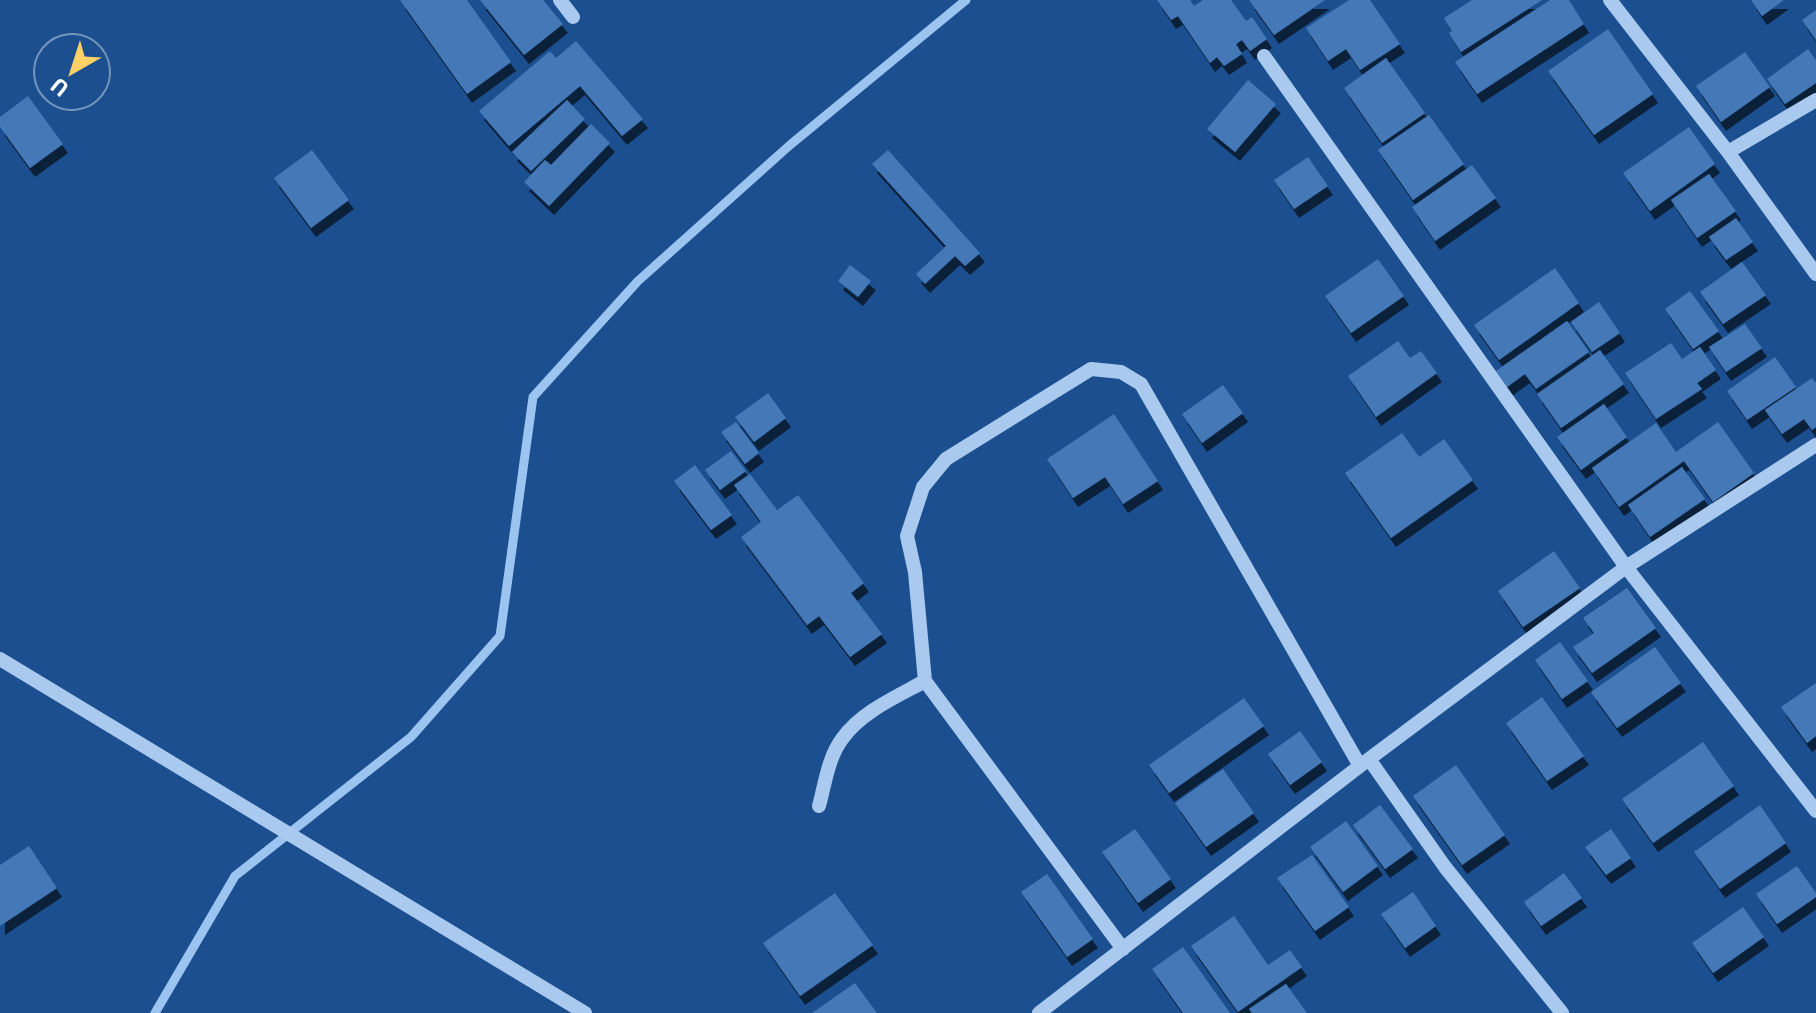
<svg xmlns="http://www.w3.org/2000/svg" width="1816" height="1013" font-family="'Exo 2',sans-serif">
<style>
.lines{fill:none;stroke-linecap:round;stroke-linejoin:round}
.stream{stroke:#9cc4f0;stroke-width:9}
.building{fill:#4478b7;filter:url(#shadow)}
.minor{stroke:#a9c9ee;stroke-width:14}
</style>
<defs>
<filter id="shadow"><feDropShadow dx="5" dy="9" stdDeviation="0" flood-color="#0009"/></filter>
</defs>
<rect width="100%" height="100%" fill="#1b4f8f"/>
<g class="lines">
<path class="stream" d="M 155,1013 L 235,876 L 411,737 L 500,636 L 533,397 L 638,281 L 790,145 L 966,0"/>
</g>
<path class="building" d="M 400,0 L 467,0 L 511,62 L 467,94 Z
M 480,0 L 543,0 L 563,24 L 524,55 Z
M 1157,0 L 1190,0 L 1194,6 L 1203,0 L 1231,0 L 1246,21 L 1252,17 L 1267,39 L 1250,51 L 1242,40 L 1236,44 L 1242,54 L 1224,66 L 1217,57 L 1210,63 L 1178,16 L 1171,20 Z
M 1249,0 L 1325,0 L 1274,35 Z
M 1349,0 L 1370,0 L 1400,44 L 1360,70 L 1346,49 L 1328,61 L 1306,28 Z
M 1472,0 L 1542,0 L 1461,52 L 1449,33 L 1452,31 L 1444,18 Z
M 1550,0 L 1569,0 L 1584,24 L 1477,94 L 1455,62 Z
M 1751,0 L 1784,0 L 1762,16 Z
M 1816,10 L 1816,40 L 1802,20 Z
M 1608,29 L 1653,94 L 1594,135 L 1548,71 Z
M 576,41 L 643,119 L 622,136 L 580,86 L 509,146 L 479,111 L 550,51 L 556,58 Z
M 1808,49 L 1816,60 L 1816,83 L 1785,104 L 1767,79 Z
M 1745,52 L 1770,87 L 1721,122 L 1696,86 Z
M 1386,58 L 1425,113 L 1382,143 L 1344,88 Z
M 1248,80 L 1276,104 L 1235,152 L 1207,129 Z
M 28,96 L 63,144 L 30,168 L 0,127 L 0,117 Z
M 567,100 L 585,119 L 531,171 L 512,152 Z
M 1429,115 L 1464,164 L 1413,200 L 1378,150 Z
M 591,124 L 610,143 L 549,206 L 524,182 L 545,160 L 551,165 Z
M 1689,127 L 1715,164 L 1650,211 L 1623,173 Z
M 312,150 L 349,200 L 311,228 L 274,178 Z
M 888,150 L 980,253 L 965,266 L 955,256 L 925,284 L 916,274 L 946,246 L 872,164 Z
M 1308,157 L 1328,186 L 1294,209 L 1274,180 Z
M 1472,165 L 1496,198 L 1435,241 L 1412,207 Z
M 1709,174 L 1736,211 L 1697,238 L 1671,200 Z
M 1736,218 L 1753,242 L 1726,260 L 1709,237 Z
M 1378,259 L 1404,296 L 1351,333 L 1325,296 Z
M 1742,262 L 1766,295 L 1723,324 L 1700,292 Z
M 850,265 L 871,281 L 858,297 L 838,281 Z
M 1555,268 L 1579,303 L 1499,360 L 1474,325 Z
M 1690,291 L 1719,331 L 1693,349 L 1665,309 Z
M 1599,302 L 1620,333 L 1592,352 L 1571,322 Z
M 1567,321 L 1589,352 L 1536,389 L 1525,374 L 1507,387 L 1496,371 Z
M 1745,324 L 1762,348 L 1726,372 L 1709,347 Z
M 1398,341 L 1410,358 L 1421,351 L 1437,373 L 1376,417 L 1348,376 Z
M 1671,343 L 1682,359 L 1700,347 L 1716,370 L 1697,383 L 1702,389 L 1656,419 L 1625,373 Z
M 1600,350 L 1624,384 L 1561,428 L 1537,394 Z
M 1775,357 L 1796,387 L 1747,420 L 1727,391 Z
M 1812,378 L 1816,383 L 1816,427 L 1812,430 L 1804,419 L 1782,434 L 1765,410 Z
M 1223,385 L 1243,413 L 1202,443 L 1182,414 Z
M 768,393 L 786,418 L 754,442 L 735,417 Z
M 1604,404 L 1627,437 L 1581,470 L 1557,437 Z
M 1114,414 L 1158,481 L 1123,504 L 1105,477 L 1073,498 L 1047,459 Z
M 736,422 L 759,453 L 745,464 L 721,432 Z
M 1718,422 L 1754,473 L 1713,502 L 1684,461 L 1619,507 L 1592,468 L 1656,423 L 1676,452 Z
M 1402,433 L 1419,457 L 1444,439 L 1473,480 L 1391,538 L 1345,473 Z
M 731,451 L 746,471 L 720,490 L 705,470 Z
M 695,465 L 732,515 L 711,530 L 674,481 Z
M 1682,467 L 1705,499 L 1650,537 L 1628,505 Z
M 750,474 L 777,510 L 798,495 L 864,583 L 851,593 L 882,634 L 850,657 L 819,616 L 807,625 L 741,537 L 761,522 L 734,485 Z
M 1554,551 L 1580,588 L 1523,627 L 1498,591 Z
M 1627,588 L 1656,628 L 1592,673 L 1573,647 L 1594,633 L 1583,618 Z
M 1560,642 L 1588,681 L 1562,699 L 1535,660 Z
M 1655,647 L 1681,683 L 1617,728 L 1591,692 Z
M 1816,683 L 1816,736 L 1807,743 L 1781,707 Z
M 1542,697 L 1584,756 L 1547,781 L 1506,723 Z
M 1244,698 L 1264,726 L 1169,793 L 1149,765 Z
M 1300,731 L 1322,762 L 1290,785 L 1268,754 Z
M 1703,742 L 1734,786 L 1653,843 L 1622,799 Z
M 1456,765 L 1505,835 L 1462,865 L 1413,796 Z
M 1223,769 L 1254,813 L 1206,847 L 1175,803 Z
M 1380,805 L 1413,849 L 1385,869 L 1353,825 Z
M 1760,805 L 1786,843 L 1720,889 L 1694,852 Z
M 1346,821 L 1378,866 L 1343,892 L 1310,847 Z
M 1135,829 L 1171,879 L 1138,903 L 1102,852 Z
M 1611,829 L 1631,858 L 1606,875 L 1585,847 Z
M 29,846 L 57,888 L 0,926 L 0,865 Z
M 1312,855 L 1349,907 L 1315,931 L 1277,878 Z
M 1797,866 L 1816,893 L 1816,897 L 1777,924 L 1756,894 Z
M 1564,873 L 1582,898 L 1541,926 L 1524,902 Z
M 1047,874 L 1093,939 L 1067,957 L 1021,892 Z
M 1413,892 L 1436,926 L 1405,948 L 1381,914 Z
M 835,893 L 873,945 L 800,996 L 763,943 Z
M 1743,907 L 1764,937 L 1713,973 L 1692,943 Z
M 1234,916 L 1268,965 L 1290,950 L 1302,967 L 1238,1012 L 1191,946 Z
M 1183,947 L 1230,1013 L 1183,1013 L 1152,969 Z
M 855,983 L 877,1013 L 812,1013 Z
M 1286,984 L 1307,1013 L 1252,1013 L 1249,1009 Z"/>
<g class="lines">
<path class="minor" d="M 560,0 L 573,17
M 1610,0 L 1728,152 L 1816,274
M 1264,56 L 1626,567 L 1816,445
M 1728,152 L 1816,100
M 0,659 L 585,1013
M 925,681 L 1123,949
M 1369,759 L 1445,867 L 1562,1013
M 819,806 C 825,784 828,758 842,739 C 861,712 896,697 925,681 L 915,572 L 907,536 L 923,487 L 946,459 L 1091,369 L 1121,372 L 1141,384 L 1360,766
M 1039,1013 L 1369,759 L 1626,567 L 1816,811"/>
</g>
<g transform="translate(72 72) rotate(219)"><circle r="38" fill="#1b4f8f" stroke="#7695bc" stroke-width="2"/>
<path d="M0-6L14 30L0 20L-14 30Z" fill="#ffd166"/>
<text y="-12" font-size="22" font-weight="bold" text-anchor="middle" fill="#ffffff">U</text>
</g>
</svg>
